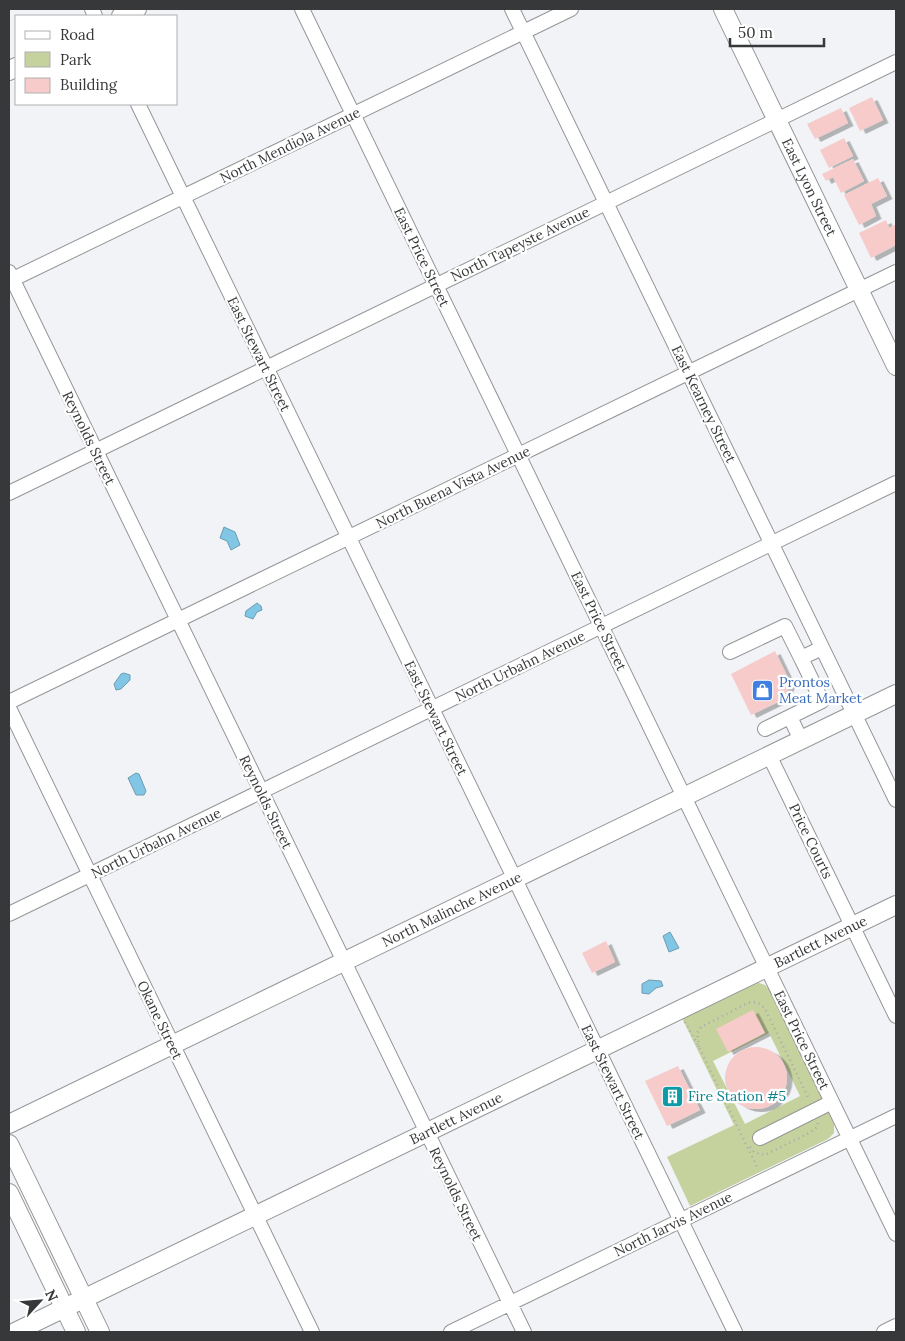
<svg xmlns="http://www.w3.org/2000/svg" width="905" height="1341" font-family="Lora,serif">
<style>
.green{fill:#c6d29e;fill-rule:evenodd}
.water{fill:#81c7e5;stroke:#6b9cb1}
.building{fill:#f7cbca;filter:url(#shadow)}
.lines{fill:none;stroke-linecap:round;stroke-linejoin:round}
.minor-casing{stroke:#949698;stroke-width:16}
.major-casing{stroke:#949698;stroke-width:20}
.path{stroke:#a7a9ab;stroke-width:2.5;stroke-dasharray:1 4;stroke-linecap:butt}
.minor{stroke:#fff;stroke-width:14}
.major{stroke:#fff;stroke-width:18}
.labels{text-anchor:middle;stroke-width:4.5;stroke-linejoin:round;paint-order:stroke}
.street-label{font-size:14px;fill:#373839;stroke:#fff}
.shop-label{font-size:14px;fill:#366cbe;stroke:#fff;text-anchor:start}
.culture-label{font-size:14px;fill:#0d838f;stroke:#fff;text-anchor:start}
</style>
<defs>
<filter id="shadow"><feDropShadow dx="5.5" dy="3" stdDeviation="0" flood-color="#0004"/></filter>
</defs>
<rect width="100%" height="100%" fill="#f1f3f6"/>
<path class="green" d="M 757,982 L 765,985 L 769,989 L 834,1124 L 834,1133 L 828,1139 L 690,1206 L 667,1157 L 734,1125 L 682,1018 ZM 769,1033 L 800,1096 L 745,1124 L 713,1061 Z"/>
<path class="water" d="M 224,527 L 235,532 L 240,545 L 231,550 L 227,541 L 220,538 Z
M 257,603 L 261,606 L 262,610 L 257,612 L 253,619 L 245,616 L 246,611 Z
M 124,673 L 130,675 L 130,680 L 121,689 L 116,690 L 114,684 L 121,674 Z
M 136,773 L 139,774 L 146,791 L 144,795 L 136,795 L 128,778 Z
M 670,932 L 679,948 L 669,952 L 663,936 Z
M 649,980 L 661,981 L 663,986 L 656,988 L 649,994 L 642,993 L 642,984 Z"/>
<path class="building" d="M 872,97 L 883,120 L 860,131 L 849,108 Z
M 841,108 L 848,123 L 815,139 L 807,124 Z
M 844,138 L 853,156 L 829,168 L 820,150 Z
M 853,159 L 864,181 L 841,193 L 833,177 L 826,181 L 822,174 Z
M 878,178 L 887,196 L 871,204 L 876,216 L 859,225 L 844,195 Z
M 886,220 L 889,228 L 896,224 L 896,245 L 871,258 L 859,233 Z
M 775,651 L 789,680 L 791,681 L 784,699 L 751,715 L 731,674 Z
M 606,941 L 615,962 L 592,973 L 582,953 Z
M 753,1010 L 765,1033 L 728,1052 L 716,1029 Z
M725 1078a31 31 0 1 1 62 0a31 31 0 1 1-62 0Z
M 678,1066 L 700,1110 L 667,1126 L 645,1081 Z"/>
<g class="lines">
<defs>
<path id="minor" d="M 92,9 L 95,16
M 302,9 L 896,1234
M 512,9 L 896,800
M 138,104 L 735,1332
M 9,272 L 524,1332
M 9,281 L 571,9
M 9,493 L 896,62
M 730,652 L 785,626 L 801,658 L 822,648
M 9,702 L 896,272
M 9,708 L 312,1332
M 790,717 L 801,740
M 765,729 L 822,701 L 801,658
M 769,755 L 896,1016
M 9,914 L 896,483
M 760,1138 L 832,1102
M 451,1332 L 896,1116
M 884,1332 L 896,1326"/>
<g id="major">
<path id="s1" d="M 723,9 L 896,366"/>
<path d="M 121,16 L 137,9"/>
<path d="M 9,71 L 16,67"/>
<path id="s2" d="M 9,1124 L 896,694"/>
<path d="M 9,1144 L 100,1332"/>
<path d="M 9,1193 L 76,1332"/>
<path id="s3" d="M 15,1332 L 896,905"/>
</g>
</defs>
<use href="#minor" class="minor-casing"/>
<use href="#major" class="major-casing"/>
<path class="path" d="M 685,1022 L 699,1047 L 758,1169
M 699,1047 L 697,1033 L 701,1027 L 748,1003 C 756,1001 760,1003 765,1009 L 809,1099
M 750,1147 L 754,1152 L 765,1155 L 811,1132 L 817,1127 L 818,1122"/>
<use href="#minor" class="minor"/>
<use href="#major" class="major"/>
</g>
<defs>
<symbol id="shop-square" viewBox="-11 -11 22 22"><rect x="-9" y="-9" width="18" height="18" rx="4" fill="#3f7fe0" stroke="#fff"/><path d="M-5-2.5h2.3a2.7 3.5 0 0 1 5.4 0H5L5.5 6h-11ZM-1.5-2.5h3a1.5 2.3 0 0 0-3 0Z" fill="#fff"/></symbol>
<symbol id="building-square" viewBox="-11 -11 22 22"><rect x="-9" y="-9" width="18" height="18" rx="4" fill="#0f9aa8" stroke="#fff"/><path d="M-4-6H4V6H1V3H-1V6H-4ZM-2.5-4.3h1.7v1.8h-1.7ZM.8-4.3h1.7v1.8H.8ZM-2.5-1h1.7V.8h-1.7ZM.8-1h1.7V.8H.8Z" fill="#fff"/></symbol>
</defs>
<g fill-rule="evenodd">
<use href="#shop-square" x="750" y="678" width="25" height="25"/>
<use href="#building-square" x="660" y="1084" width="25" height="25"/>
</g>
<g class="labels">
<g class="street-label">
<text transform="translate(290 145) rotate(-26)" y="5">North Mendiola Avenue</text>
<text dy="5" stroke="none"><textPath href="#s1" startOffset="198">East Lyon Street</textPath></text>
<text transform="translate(520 244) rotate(-26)" y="5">North Tapeyste Avenue</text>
<text transform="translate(422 257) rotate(64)" y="5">East Price Street</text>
<text transform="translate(259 354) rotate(64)" y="5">East Stewart Street</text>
<text transform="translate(704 404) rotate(64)" y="5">East Kearney Street</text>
<text transform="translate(89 438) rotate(64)" y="5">Reynolds Street</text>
<text transform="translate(453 487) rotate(-26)" y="5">North Buena Vista Avenue</text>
<text transform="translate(599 621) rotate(64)" y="5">East Price Street</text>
<text transform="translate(520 666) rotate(-26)" y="5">North Urbahn Avenue</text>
<text transform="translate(436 718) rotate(64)" y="5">East Stewart Street</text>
<text transform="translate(266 802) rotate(64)" y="5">Reynolds Street</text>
<text transform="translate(811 841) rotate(64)" y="5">Price Courts</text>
<text transform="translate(156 843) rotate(-26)" y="5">North Urbahn Avenue</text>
<text dy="5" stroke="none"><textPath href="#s2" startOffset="492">North Malinche Avenue</textPath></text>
<text dy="5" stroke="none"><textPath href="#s3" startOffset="895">Bartlett Avenue</textPath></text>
<text transform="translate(160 1020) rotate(64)" y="5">Okane Street</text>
<text transform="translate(802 1040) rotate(64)" y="5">East Price Street</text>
<text transform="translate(613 1082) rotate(64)" y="5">East Stewart Street</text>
<text dy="5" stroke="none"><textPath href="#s3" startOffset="490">Bartlett Avenue</textPath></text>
<text transform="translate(456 1194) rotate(64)" y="5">Reynolds Street</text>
<text transform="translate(673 1224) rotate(-26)" y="5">North Jarvis Avenue</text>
</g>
<g class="shop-label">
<text x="779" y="687">Prontos<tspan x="779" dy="16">Meat Market</tspan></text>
</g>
<g class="culture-label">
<text x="688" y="1101">Fire Station #5</text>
</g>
</g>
<rect width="905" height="1341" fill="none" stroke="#373839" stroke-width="20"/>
<rect x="15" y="15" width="162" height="90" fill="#ffffff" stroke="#afafb0"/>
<rect x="25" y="31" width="25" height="8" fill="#ffffff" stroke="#afafb0"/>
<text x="60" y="40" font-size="15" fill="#373839">Road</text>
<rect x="25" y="52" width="25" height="15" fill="#c6d29e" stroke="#afafb0"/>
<text x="60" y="65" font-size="15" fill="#373839">Park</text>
<rect x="25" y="78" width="25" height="15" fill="#f7cbca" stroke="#afafb0"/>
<text x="60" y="90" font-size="15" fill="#373839">Building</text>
<g transform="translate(40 1301) rotate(64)" stroke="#ffffff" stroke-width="4" paint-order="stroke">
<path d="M0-4L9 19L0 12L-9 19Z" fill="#373839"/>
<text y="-8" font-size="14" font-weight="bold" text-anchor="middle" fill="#373839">N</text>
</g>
<path d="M730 38v8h94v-8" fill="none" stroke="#373839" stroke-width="2.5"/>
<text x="738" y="38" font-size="15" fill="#373839" stroke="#ffffff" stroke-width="4" paint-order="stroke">50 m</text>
</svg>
